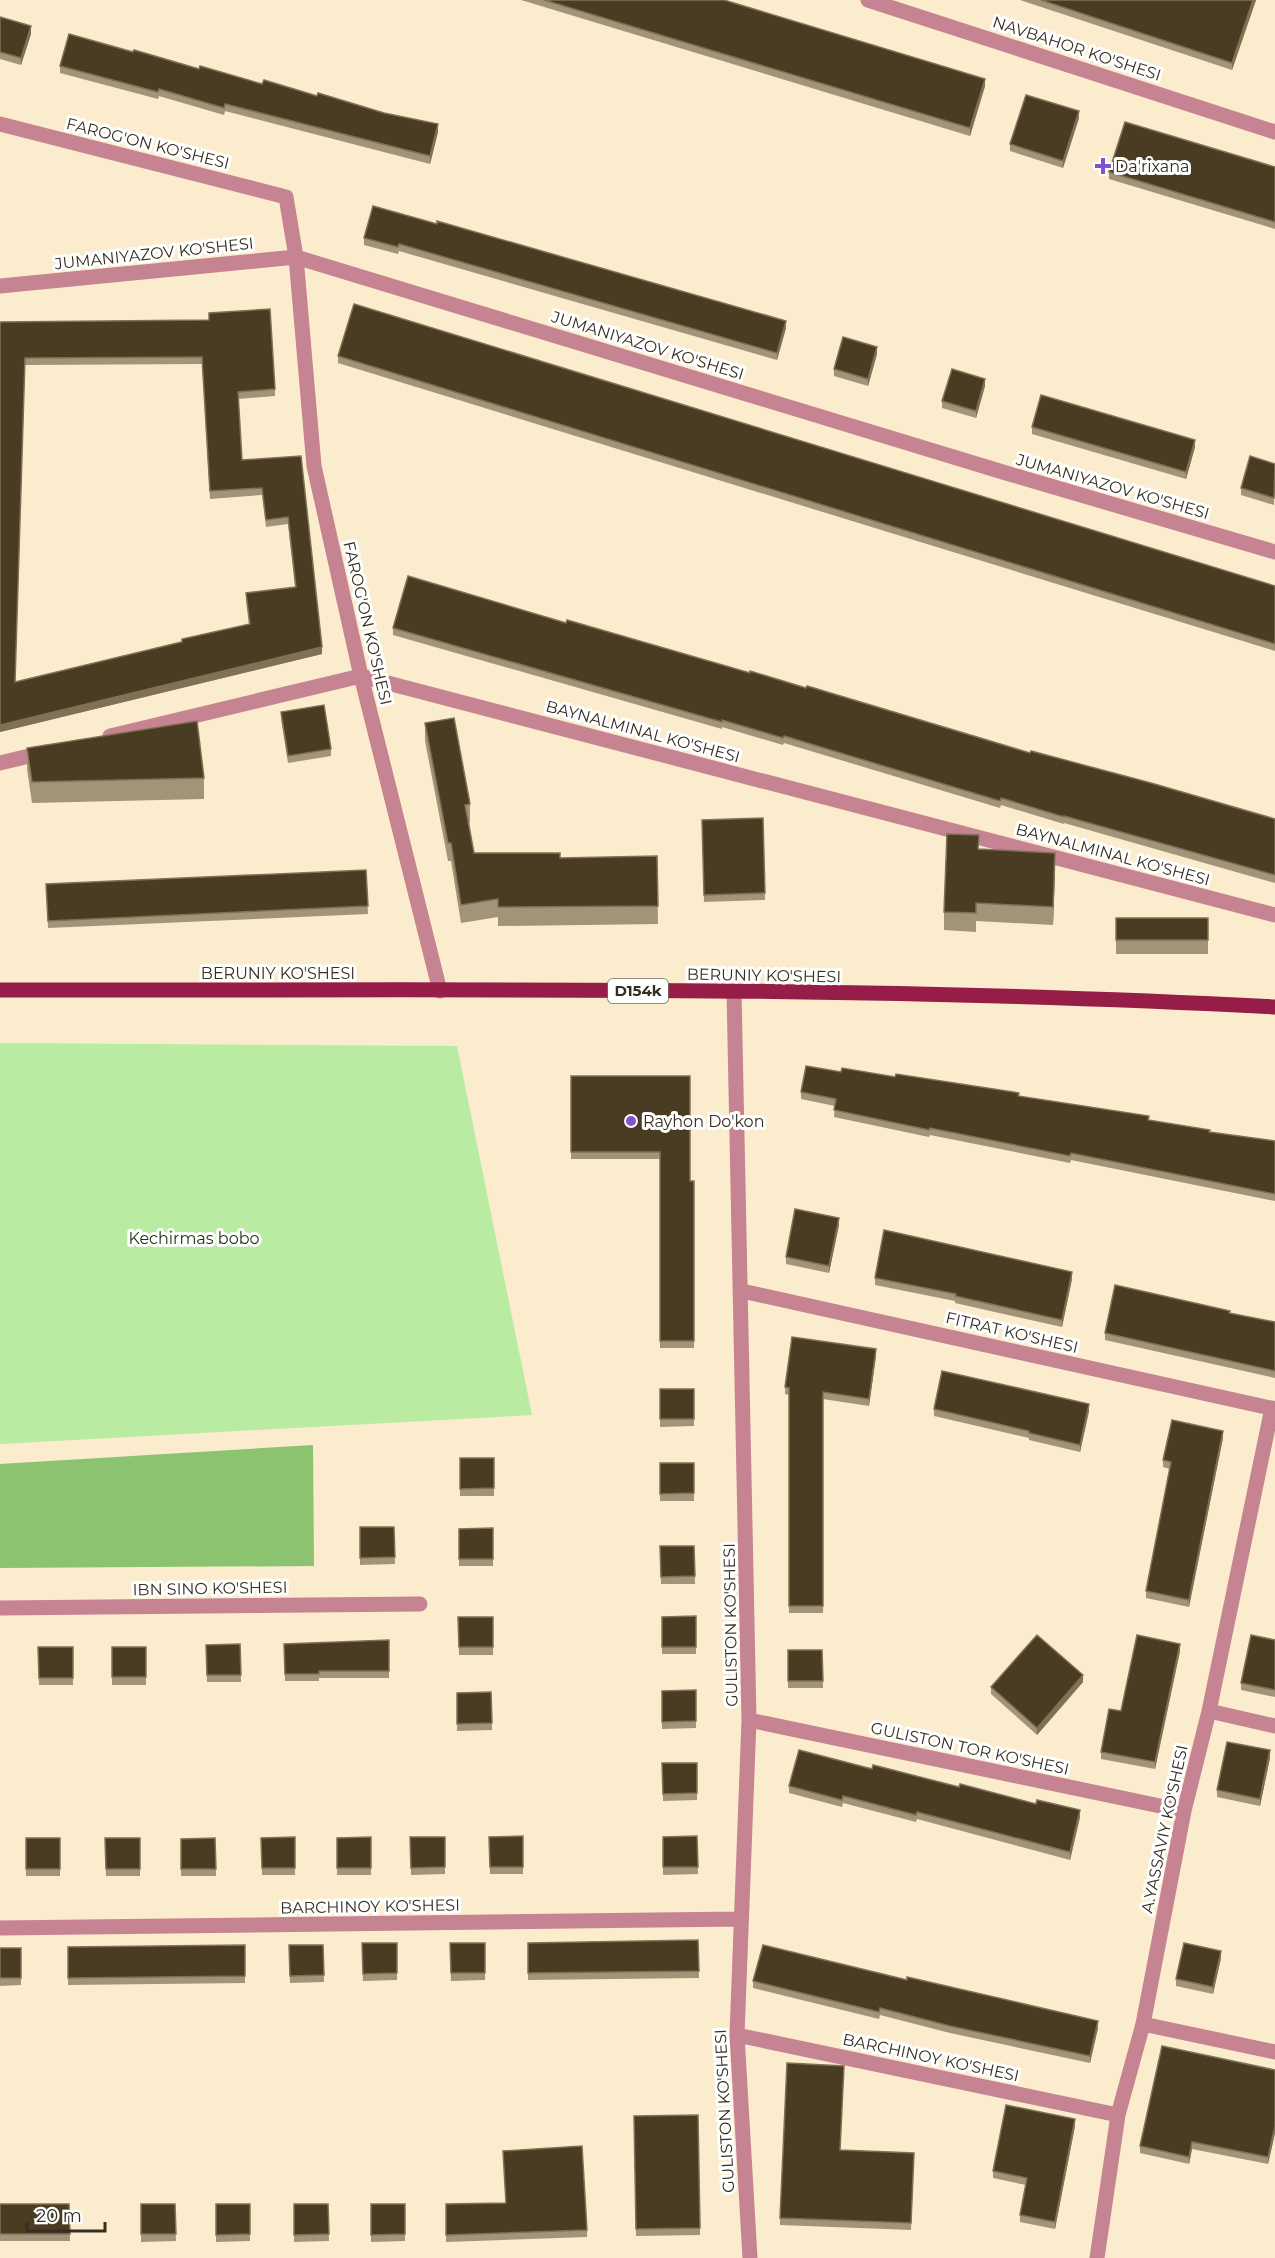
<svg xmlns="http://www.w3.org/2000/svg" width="1275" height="2258" font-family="Montserrat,sans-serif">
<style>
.green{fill:#baeba2}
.forest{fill:#8cc370}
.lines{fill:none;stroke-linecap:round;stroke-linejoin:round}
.minor{stroke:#c68391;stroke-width:15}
.primary{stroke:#961d47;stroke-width:15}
.wall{fill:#a29478;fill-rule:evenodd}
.shaded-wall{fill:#7f7156}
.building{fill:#4a3c23;stroke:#7f7156;stroke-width:1.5;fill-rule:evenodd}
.poi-dot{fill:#8154cd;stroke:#fff;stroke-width:2}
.labels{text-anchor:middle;stroke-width:6;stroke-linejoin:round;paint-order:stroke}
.shield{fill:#fff;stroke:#716d65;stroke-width:1.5}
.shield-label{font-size:15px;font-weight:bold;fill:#342f23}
.street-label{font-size:16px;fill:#342f23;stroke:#fff}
.poi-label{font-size:16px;fill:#342f23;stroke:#fff;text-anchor:start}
.park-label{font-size:16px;fill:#1c3210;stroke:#fff}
</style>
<rect width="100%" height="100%" fill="#faeccd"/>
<path class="green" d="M 0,1043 L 457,1046 L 532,1415 L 0,1444 Z"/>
<path class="forest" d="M 313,1445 L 314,1566 L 0,1568 L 0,1464 Z"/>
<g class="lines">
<path class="minor" d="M 868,0 L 1275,132
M 0,124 L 286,197 L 296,257 L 314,466 L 361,676 L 440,991
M 0,286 L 296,257 L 1006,473 L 1275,552
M 110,736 L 361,676 L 1275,915
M 0,763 L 46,752
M 734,991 L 749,1720 L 737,2035 L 750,2258
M 742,1291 L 1275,1409
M 0,1608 L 420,1604
M 1209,1711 L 1275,1726
M 749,1720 L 1184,1811
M 0,1928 L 740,1919
M 1143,2024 L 1275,2052
M 737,2035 L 1118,2115
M 1097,2258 L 1118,2115 L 1143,2024 L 1184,1811 L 1209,1711 L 1272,1408"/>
<path class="primary" d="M 0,990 C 425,991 851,984 1275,1007"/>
</g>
<path class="wall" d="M 521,0 L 724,0 L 985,86 L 970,136 Z
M 1020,0 L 1256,0 L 1232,70 Z
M 0,17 L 31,34 L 21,65 L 0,59 Z
M 133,52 L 262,84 L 438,132 L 430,164 L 225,111 L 224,115 L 159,96 L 158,99 L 60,73 L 60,66 Z
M 1079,118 L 1063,168 L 1010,151 L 1010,144 Z
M 1275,167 L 1275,229 L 1109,179 L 1109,172 Z
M 373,206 L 786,328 L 777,360 L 399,251 L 398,254 L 364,245 L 364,238 Z
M 209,320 L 275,389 L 275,396 L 238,399 L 242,460 L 301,456 L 322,654 L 0,732 L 0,322 ZM 202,364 L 210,499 L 262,495 L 266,527 L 288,524 L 295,587 L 246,593 L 246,600 L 249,625 L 15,682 L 25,365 Z
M 877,354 L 868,386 L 834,376 L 834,369 Z
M 338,356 L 1275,586 L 1275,651 L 338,363 Z
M 985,386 L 976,418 L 942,408 L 942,401 Z
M 1032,427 L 1195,447 L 1186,479 L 1032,434 Z
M 1275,464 L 1274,505 L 1241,495 L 1241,488 Z
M 566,623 L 806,688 L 1030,753 L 1275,819 L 1275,883 L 1064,823 L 1064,824 L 1001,805 L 1000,808 L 784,743 L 783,745 L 722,727 L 722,729 L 393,635 L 393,628 Z
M 281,712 L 331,749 L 331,756 L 288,763 L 281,719 Z
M 425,723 L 470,804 L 470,823 L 469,823 L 474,853 L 560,858 L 657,856 L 658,924 L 498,926 L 498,917 L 461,923 L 451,861 L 448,861 L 425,741 Z
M 27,748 L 204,778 L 204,799 L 32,803 L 27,769 Z
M 763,818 L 765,900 L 704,902 L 702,820 Z
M 979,849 L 1055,871 L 1053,925 L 976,921 L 976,932 L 944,930 L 944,912 Z
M 366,870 L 368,914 L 48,928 L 46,884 Z
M 1116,918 L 1208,918 L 1208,954 L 1116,954 Z
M 841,1072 L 895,1077 L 1019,1096 L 1210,1132 L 1275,1141 L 1275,1201 L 1071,1160 L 1070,1163 L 930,1135 L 929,1137 L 834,1117 L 835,1106 L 801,1099 L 801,1092 Z
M 571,1076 L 690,1076 L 690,1181 L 694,1181 L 694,1348 L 660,1348 L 660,1159 L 571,1159 Z
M 839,1225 L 829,1273 L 786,1264 L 786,1257 Z
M 875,1278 L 1072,1279 L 1062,1327 L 955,1303 L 955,1301 L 875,1285 Z
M 1230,1313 L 1275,1322 L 1275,1378 L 1105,1340 L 1105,1333 Z
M 876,1356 L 869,1406 L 823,1399 L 823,1613 L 789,1613 L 789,1395 L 785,1394 L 785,1387 Z
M 660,1389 L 694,1389 L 694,1426 L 660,1427 Z
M 934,1409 L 1089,1411 L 1080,1452 L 1029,1440 L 1029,1438 L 934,1416 Z
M 1223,1438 L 1189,1607 L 1146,1598 L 1146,1591 L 1170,1469 L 1163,1467 L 1163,1460 Z
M 460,1458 L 494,1458 L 494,1496 L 460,1496 Z
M 660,1463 L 694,1463 L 694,1501 L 660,1501 Z
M 360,1527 L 394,1527 L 395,1564 L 360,1565 Z
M 493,1528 L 493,1566 L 459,1566 L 459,1529 Z
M 660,1546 L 694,1546 L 695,1584 L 661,1584 Z
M 696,1616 L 696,1654 L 662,1654 L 662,1617 Z
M 458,1617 L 493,1617 L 493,1655 L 459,1655 Z
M 389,1640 L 389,1678 L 319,1678 L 319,1681 L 285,1681 L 284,1644 Z
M 1275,1640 L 1275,1697 L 1241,1690 L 1241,1683 Z
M 240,1644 L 241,1682 L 207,1682 L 206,1645 Z
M 38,1647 L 73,1647 L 73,1685 L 39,1685 Z
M 112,1647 L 146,1647 L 146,1685 L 112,1685 Z
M 788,1650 L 822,1650 L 823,1688 L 788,1688 Z
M 1180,1651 L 1155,1769 L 1101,1759 L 1101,1752 L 1121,1711 Z
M 1083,1682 L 1037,1735 L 991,1694 L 991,1687 Z
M 696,1690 L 696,1728 L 662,1729 L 662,1691 Z
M 491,1692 L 492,1730 L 457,1731 L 457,1693 Z
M 1270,1758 L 1260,1806 L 1217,1797 L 1217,1790 Z
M 662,1763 L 697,1763 L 697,1800 L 663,1801 Z
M 872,1769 L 1080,1817 L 1070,1860 L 917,1819 L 916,1822 L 843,1803 L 842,1807 L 789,1793 L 789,1786 Z
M 523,1836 L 523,1874 L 490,1874 L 489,1837 Z
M 697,1836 L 698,1874 L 663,1875 L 663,1837 Z
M 295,1837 L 295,1875 L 262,1875 L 261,1838 Z
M 371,1837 L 371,1875 L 337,1875 L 337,1838 Z
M 410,1837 L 445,1837 L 445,1874 L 411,1875 Z
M 26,1838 L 60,1838 L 60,1876 L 26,1876 Z
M 105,1838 L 140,1838 L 140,1876 L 106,1876 Z
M 215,1838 L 216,1876 L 181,1876 L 181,1839 Z
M 698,1940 L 699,1978 L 528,1980 L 528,1943 Z
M 362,1943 L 397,1943 L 397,1980 L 363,1981 Z
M 450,1943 L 485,1943 L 485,1980 L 451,1981 Z
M 245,1945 L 245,1983 L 68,1985 L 68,1947 Z
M 289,1945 L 323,1945 L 324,1982 L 290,1983 Z
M 0,1948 L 21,1948 L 21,1985 L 0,1986 Z
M 1221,1958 L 1213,1994 L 1176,1986 L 1176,1979 Z
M 753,1981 L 1098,2028 L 1090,2063 L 950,2033 L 880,2015 L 879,2019 L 753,1988 Z
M 1275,2070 L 1275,2133 L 1268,2164 L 1192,2149 L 1189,2164 L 1140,2153 L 1140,2146 Z
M 698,2115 L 700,2235 L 636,2236 L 634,2116 Z
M 1075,2126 L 1055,2229 L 1020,2222 L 1020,2215 L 1026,2185 L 993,2178 L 993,2171 Z
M 841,2150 L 914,2153 L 911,2230 L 780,2225 L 780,2218 Z
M 0,2204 L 69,2204 L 70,2241 L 0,2241 Z
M 141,2204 L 175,2204 L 176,2241 L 141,2242 Z
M 216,2204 L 250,2204 L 250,2241 L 216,2242 Z
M 294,2204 L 328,2204 L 329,2241 L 294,2242 Z
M 371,2204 L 405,2204 L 405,2241 L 371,2242 Z
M 446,2204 L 587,2230 L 587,2237 L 446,2242 Z"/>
<path class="shaded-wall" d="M 1253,0 L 1256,0 L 1232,70 L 1232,63 Z
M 31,26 L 31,34 L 21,65 L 21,58 Z
M 985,79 L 985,86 L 970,136 L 970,128 Z
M 1079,111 L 1079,118 L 1063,168 L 1063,161 Z
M 438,124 L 438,132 L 430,164 L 430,156 Z
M 786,321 L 786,328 L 777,360 L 777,353 Z
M 877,347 L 877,354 L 868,386 L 868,379 Z
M 985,379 L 985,386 L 976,418 L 976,411 Z
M 1195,440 L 1195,447 L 1186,479 L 1186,472 Z
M 322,647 L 322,654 L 0,732 L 0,725 Z
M 1055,853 L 1055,871 L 1053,925 L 1053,907 Z
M 839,1218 L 839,1225 L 829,1273 L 829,1266 Z
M 1072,1272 L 1072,1279 L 1062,1327 L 1062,1320 Z
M 876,1349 L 876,1356 L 869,1406 L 869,1399 Z
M 1089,1404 L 1089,1411 L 1080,1452 L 1080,1445 Z
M 1223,1431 L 1223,1438 L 1189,1607 L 1189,1600 Z
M 1180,1644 L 1180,1651 L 1155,1769 L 1155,1762 Z
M 1083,1675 L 1083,1682 L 1037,1735 L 1037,1728 Z
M 1270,1750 L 1270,1758 L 1260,1806 L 1260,1799 Z
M 1080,1810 L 1080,1817 L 1070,1860 L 1070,1852 Z
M 1221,1951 L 1221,1958 L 1213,1994 L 1213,1987 Z
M 1098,2021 L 1098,2028 L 1090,2063 L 1090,2056 Z
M 1075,2119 L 1075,2126 L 1055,2229 L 1055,2222 Z
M 1275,2126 L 1275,2133 L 1268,2164 L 1268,2157 Z
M 1192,2142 L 1192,2149 L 1189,2164 L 1189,2157 Z"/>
<path class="building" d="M 544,0 L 724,0 L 985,79 L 970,128 Z
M 1041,0 L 1253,0 L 1232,63 Z
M 0,17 L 31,26 L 21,58 L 0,52 Z
M 69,34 L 133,52 L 134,50 L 199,69 L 200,66 L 262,84 L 264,80 L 317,96 L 318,93 L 384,113 L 438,124 L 430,156 L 225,104 L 224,108 L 159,89 L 158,92 L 60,66 Z
M 1026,95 L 1079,111 L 1063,161 L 1010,144 Z
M 1125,122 L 1275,167 L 1275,222 L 1109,172 Z
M 373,206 L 437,224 L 437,221 L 786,321 L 777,353 L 399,244 L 398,247 L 364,238 Z
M 354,304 L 1275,586 L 1275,644 L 338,356 Z
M 270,309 L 275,389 L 238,392 L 242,460 L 301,456 L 322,647 L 0,725 L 0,322 L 209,320 L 209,313 ZM 202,357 L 210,491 L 262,488 L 266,520 L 288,517 L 296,587 L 246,593 L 250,624 L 182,639 L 182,642 L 15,682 L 25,358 Z
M 843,337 L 877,347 L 868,379 L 834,369 Z
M 952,369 L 985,379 L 976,411 L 942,401 Z
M 1041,395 L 1195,440 L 1186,472 L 1032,427 Z
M 1250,456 L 1275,464 L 1274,498 L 1241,488 Z
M 408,576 L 566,623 L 567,620 L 750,673 L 750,671 L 806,688 L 807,686 L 1030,753 L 1031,751 L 1151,783 L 1275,819 L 1275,875 L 1064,816 L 1064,817 L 1001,798 L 1000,801 L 784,736 L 783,738 L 722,720 L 722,722 L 393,628 Z
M 324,705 L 331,749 L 288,756 L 281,712 Z
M 454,718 L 470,804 L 465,805 L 474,853 L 560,853 L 560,858 L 657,856 L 658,906 L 498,907 L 498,899 L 461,905 L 451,843 L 448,843 L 425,723 Z
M 197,721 L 204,778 L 32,782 L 27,748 Z
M 763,818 L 765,893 L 704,895 L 702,820 Z
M 947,834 L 979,835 L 978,849 L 1055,853 L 1053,907 L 976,903 L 976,913 L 944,912 Z
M 366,870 L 368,906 L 48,921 L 46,884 Z
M 1116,918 L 1208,918 L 1208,940 L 1116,940 Z
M 806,1066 L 841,1072 L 842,1068 L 895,1077 L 896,1074 L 1019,1093 L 1018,1096 L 1149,1116 L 1148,1120 L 1210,1130 L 1209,1132 L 1275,1141 L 1275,1194 L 1071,1153 L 1070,1156 L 930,1128 L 929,1130 L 834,1110 L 836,1099 L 801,1092 Z
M 571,1076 L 690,1076 L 690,1181 L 694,1181 L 694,1341 L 660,1341 L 660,1152 L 571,1152 Z
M 795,1209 L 839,1218 L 829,1266 L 786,1257 Z
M 884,1230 L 1072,1272 L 1062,1320 L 955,1296 L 956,1294 L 875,1278 Z
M 1115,1285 L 1230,1311 L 1229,1313 L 1275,1322 L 1275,1371 L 1105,1333 Z
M 792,1337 L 876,1349 L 869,1399 L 823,1392 L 823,1606 L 789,1606 L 789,1388 L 785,1387 Z
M 942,1371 L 1089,1404 L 1080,1445 L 1029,1433 L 1029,1431 L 934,1409 Z
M 660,1389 L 694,1389 L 694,1419 L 660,1419 Z
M 1172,1420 L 1223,1431 L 1189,1600 L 1146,1591 L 1171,1462 L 1163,1460 Z
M 460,1458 L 494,1458 L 494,1488 L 460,1489 Z
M 660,1463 L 694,1463 L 694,1493 L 660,1494 Z
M 360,1527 L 394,1527 L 395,1557 L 360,1558 Z
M 493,1528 L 493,1559 L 459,1559 L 459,1529 Z
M 660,1546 L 694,1546 L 695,1576 L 661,1577 Z
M 696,1616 L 696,1647 L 662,1647 L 662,1617 Z
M 458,1617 L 493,1617 L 493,1647 L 459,1647 Z
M 1037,1635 L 1083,1675 L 1037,1728 L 991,1687 Z
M 1137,1635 L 1180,1644 L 1155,1762 L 1101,1752 L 1109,1709 L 1121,1711 Z
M 1251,1635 L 1275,1640 L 1275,1690 L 1241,1683 Z
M 389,1640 L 389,1671 L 319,1671 L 319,1674 L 285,1674 L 284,1644 Z
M 240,1644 L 241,1675 L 207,1675 L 206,1645 Z
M 38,1647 L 73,1647 L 73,1678 L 39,1678 Z
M 112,1647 L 146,1647 L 146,1677 L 112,1677 Z
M 788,1650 L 822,1650 L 823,1681 L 788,1681 Z
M 696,1690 L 696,1721 L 662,1722 L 662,1691 Z
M 491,1692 L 492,1723 L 457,1724 L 457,1693 Z
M 1227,1742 L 1270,1750 L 1260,1799 L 1217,1790 Z
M 799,1750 L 872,1769 L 873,1765 L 959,1787 L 960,1784 L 1036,1804 L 1037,1800 L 1080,1810 L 1070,1852 L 917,1812 L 916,1815 L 843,1796 L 842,1800 L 789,1786 Z
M 662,1763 L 697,1763 L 697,1793 L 663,1794 Z
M 523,1836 L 523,1867 L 490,1867 L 489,1837 Z
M 697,1836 L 698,1867 L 663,1867 L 663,1837 Z
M 295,1837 L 295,1868 L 262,1868 L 261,1838 Z
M 371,1837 L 371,1868 L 337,1868 L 337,1838 Z
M 410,1837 L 445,1837 L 445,1867 L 411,1868 Z
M 26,1838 L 60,1838 L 60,1869 L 26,1869 Z
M 105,1838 L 140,1838 L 140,1869 L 106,1869 Z
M 215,1838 L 216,1869 L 181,1869 L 181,1839 Z
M 698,1940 L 699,1971 L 528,1973 L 528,1943 Z
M 362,1943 L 397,1943 L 397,1973 L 363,1974 Z
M 450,1943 L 485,1943 L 485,1973 L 451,1973 Z
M 1184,1943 L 1221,1951 L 1213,1987 L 1176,1979 Z
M 245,1945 L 245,1976 L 68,1978 L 68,1947 Z
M 289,1945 L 323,1945 L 324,1975 L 290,1976 Z
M 763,1945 L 907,1980 L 907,1977 L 1098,2021 L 1090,2056 L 950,2026 L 880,2008 L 879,2012 L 753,1981 Z
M 0,1948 L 21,1948 L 21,1978 L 0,1978 Z
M 1162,2046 L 1275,2070 L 1275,2126 L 1268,2157 L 1192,2142 L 1189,2157 L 1140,2146 Z
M 787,2063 L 844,2066 L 840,2150 L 914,2153 L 911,2223 L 780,2218 Z
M 1006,2105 L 1075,2119 L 1055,2222 L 1020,2215 L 1027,2178 L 993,2171 Z
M 698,2115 L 700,2228 L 636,2229 L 634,2116 Z
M 582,2146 L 587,2230 L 446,2235 L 446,2204 L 506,2203 L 503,2151 Z
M 0,2204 L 69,2204 L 70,2234 L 0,2234 Z
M 141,2204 L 175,2204 L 176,2234 L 141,2234 Z
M 216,2204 L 250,2204 L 250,2234 L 216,2235 Z
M 294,2204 L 328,2204 L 329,2234 L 294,2235 Z
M 371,2204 L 405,2204 L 405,2234 L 371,2235 Z"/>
<g class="poi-dot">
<path d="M1100 157h6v6h6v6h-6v6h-6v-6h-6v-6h6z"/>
<circle cx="631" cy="1121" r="6"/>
</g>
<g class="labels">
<rect class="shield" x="608" y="979" width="60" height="24" rx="4.5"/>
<g class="shield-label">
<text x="638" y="996">D154k</text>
</g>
<g class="street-label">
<text transform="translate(1077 48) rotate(18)" y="6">NAVBAHOR KO'SHESI</text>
<text transform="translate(148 143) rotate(14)" y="6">FAROG'ON KO'SHESI</text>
<text transform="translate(154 253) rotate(-6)" y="6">JUMANIYAZOV KO'SHESI</text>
<text transform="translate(648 345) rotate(17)" y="6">JUMANIYAZOV KO'SHESI</text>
<text transform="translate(1113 486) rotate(16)" y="6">JUMANIYAZOV KO'SHESI</text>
<text transform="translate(368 623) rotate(77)" y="6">FAROG'ON KO'SHESI</text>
<text transform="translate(643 731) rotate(15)" y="6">BAYNALMINAL KO'SHESI</text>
<text transform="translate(1113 854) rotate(15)" y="6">BAYNALMINAL KO'SHESI</text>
<text x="278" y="979">BERUNIY KO'SHESI</text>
<text transform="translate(764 975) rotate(1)" y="6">BERUNIY KO'SHESI</text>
<text transform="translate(1012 1332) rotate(13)" y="6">FITRAT KO'SHESI</text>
<text transform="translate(210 1588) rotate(-1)" y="6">IBN SINO KO'SHESI</text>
<text transform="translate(730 1625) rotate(-91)" y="6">GULISTON KO'SHESI</text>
<text transform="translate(970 1748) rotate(12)" y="6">GULISTON TOR KO'SHESI</text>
<text transform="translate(1164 1829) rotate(-78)" y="6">A.YASSAVIY KO'SHESI</text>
<text transform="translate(370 1906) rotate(-1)" y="6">BARCHINOY KO'SHESI</text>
<text transform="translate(931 2057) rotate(12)" y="6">BARCHINOY KO'SHESI</text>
<text transform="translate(724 2111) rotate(-93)" y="6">GULISTON KO'SHESI</text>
</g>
<g class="poi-label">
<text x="1115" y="172">Da'rixana</text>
<text x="643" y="1127">Rayhon Do'kon</text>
</g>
<g class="park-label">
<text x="194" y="1244">Kechirmas bobo</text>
</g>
</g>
<path d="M27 2222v9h78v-9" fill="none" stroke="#342f23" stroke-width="3"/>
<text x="36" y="2222" font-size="18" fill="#342f23" stroke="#ffffff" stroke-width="4.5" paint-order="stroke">20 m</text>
</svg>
